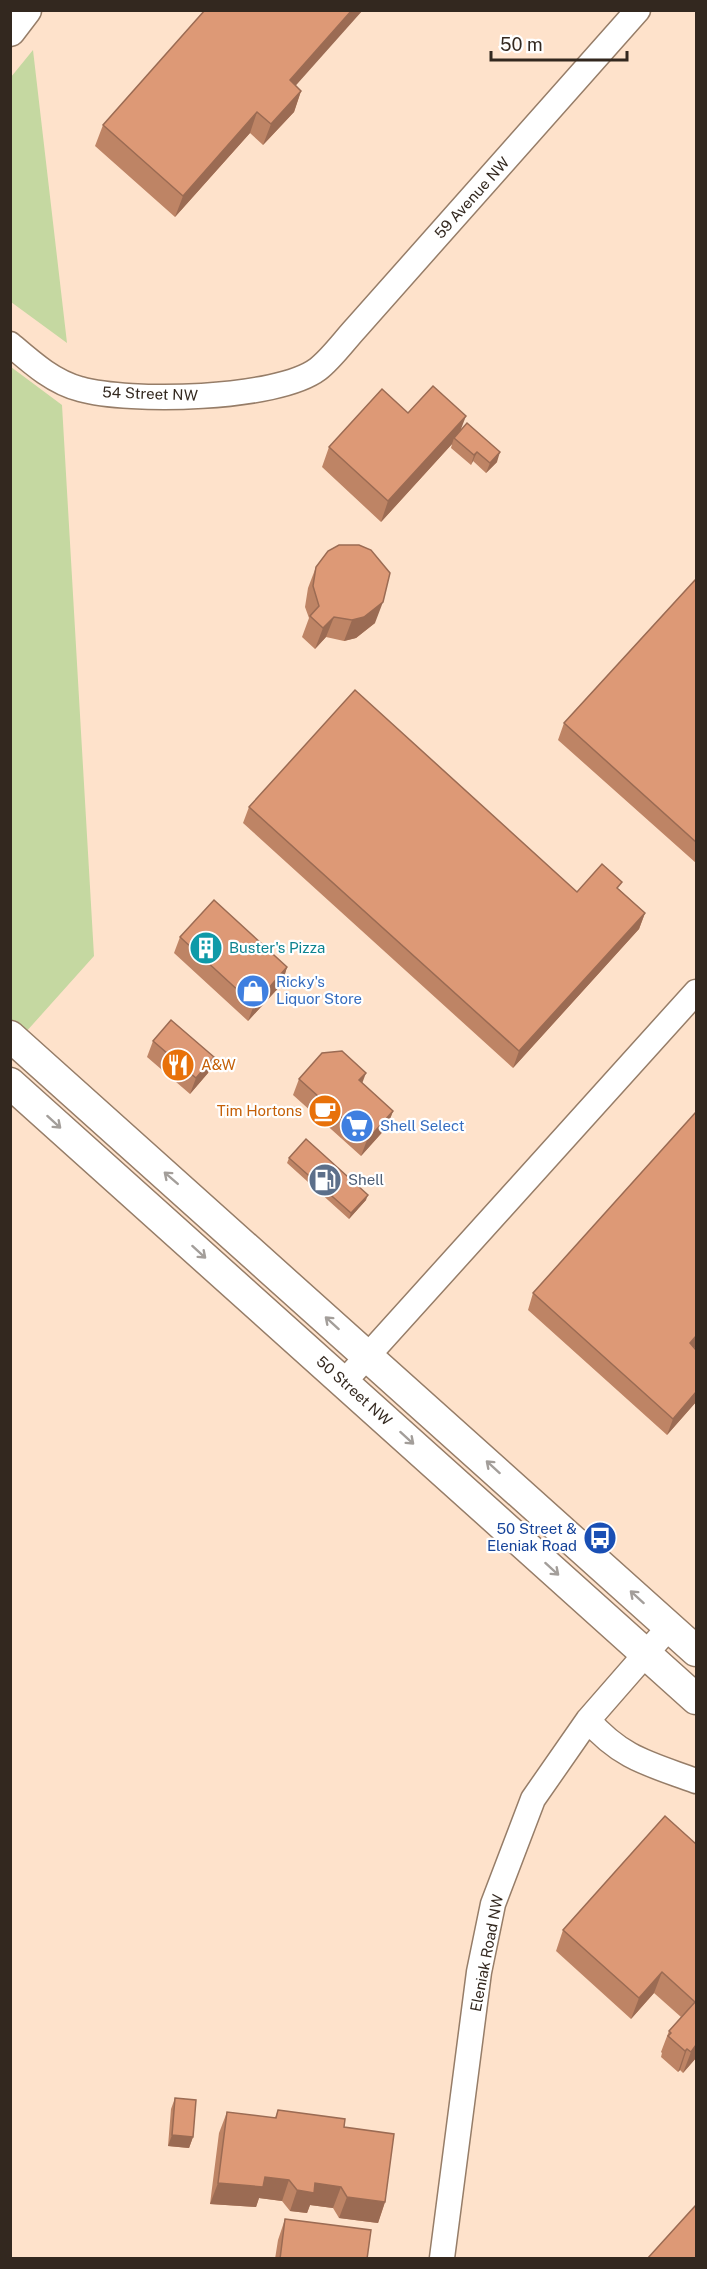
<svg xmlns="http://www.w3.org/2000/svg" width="707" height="2269" font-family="'Public Sans',sans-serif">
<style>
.green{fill:#c5d8a1}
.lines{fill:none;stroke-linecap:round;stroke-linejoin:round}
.minor-casing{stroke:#967d68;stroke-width:27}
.major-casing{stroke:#967d68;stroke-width:33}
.minor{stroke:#fff;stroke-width:24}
.major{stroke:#fff;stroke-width:30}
.wall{fill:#be8465}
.shaded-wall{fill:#9b6b53}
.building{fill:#dd9976;stroke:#9b6b53;stroke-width:1.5}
.oneway{stroke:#a39e9a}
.labels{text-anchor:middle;stroke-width:4.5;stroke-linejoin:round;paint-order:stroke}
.street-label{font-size:15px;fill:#33281f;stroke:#fff}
.culture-label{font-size:15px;fill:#0d838f;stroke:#fff;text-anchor:start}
.shop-label{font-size:15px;fill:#366cbe;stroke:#fff;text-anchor:start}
.food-label{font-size:15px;fill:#c56008;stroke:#fff;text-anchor:start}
.service-label{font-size:15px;fill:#4e5e75;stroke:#fff;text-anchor:start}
.transit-label{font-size:15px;fill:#164399;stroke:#fff;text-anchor:end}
</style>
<rect width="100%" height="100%" fill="#fee2cb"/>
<path class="green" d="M 33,50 L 67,343 L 11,302 L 11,77 Z
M 11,367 L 62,405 L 94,956 L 25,1033 L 11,1019 Z"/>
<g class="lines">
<defs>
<path id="minor" d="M 10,344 C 31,362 53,382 80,389 C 129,403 277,400 318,369 C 332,358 344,341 356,328 L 638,10
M 344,1382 L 696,992
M 588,1720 C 622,1759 650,1764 696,1781
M 442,2258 L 479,1972 L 493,1904 L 533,1799 L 588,1720 L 670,1626"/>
<path id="major" d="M 10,31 L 26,10
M 10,1036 L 696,1651
M 10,1083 L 696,1699"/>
</defs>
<use href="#minor" class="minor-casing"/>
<use href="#major" class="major-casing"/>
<use href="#minor" class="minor"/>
<use href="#major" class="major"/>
</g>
<path class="wall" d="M 296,86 L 301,91 L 294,112 L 263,145 L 250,133 L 175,217 L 95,146 L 103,125 Z
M 408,413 L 461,430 L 497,462 L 486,473 L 473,461 L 471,465 L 451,448 L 452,444 L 381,522 L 322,467 L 329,447 Z
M 316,567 L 375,623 L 356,638 L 344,641 L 326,637 L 315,649 L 302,637 L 309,618 L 305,607 L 308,588 Z
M 696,579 L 696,863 L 558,740 L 564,723 Z
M 249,807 L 577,892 L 619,889 L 645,913 L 639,929 L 513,1068 L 243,823 Z
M 180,937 L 287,967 L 282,984 L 248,1021 L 174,953 Z
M 153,1041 L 214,1057 L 208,1073 L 190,1094 L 147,1057 Z
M 299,1079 L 362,1083 L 393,1111 L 387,1127 L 361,1156 L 293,1095 Z
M 289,1158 L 366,1200 L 349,1219 L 287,1163 Z
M 533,1293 L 694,1348 L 696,1402 L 667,1435 L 528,1310 Z
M 696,1844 L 696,2058 L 683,2073 L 680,2070 L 678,2072 L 661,2057 L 662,2053 L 661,2052 L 669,2031 L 681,2017 L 654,1993 L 631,2019 L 556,1951 L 563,1930 Z
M 175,2098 L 193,2137 L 189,2148 L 168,2146 L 171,2109 Z
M 278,2110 L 344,2127 L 385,2202 L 378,2223 L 339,2218 L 333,2208 L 310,2205 L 307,2213 L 290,2211 L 282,2201 L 259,2198 L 256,2207 L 210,2204 L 219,2133 L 227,2112 L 275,2118 Z
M 285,2219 L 367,2259 L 275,2259 L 278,2240 Z"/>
<path class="shaded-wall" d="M 352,10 L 363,10 L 282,101 L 290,80 Z
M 301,91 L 294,112 L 263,145 L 271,124 Z
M 257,112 L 250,133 L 175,217 L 183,196 Z
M 466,416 L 458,437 L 454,438 L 452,444 L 381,522 L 388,501 Z
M 477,452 L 473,461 L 471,465 L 474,455 Z
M 500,452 L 497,462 L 486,473 L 490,463 Z
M 383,602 L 375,623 L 356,638 L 344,641 L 352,620 Z
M 334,617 L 326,637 L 315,649 L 323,628 Z
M 645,913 L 639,929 L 513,1068 L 519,1051 Z
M 287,967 L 282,984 L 248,1021 L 254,1005 Z
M 214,1057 L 208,1073 L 190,1094 L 196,1078 Z
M 366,1073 L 360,1089 L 359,1080 Z
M 393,1111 L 387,1127 L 361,1156 L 367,1140 Z
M 368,1195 L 366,1200 L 349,1219 L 351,1213 Z
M 696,1336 L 696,1346 L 684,1360 L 690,1343 Z
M 696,1392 L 696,1402 L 667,1435 L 673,1419 Z
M 662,1972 L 654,1993 L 631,2019 L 639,1998 Z
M 696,2045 L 696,2058 L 683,2073 L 691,2052 Z
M 687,2049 L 680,2070 L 678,2072 L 685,2051 Z
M 172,2135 L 193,2137 L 189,2148 L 168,2146 Z
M 265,2177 L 289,2180 L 282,2201 L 259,2198 L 256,2207 L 210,2204 L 218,2183 Z
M 315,2183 L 341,2187 L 333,2208 L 310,2205 L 307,2213 L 290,2211 L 297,2190 Z
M 347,2197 L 385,2202 L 378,2223 L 339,2218 Z"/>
<path class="building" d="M 205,10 L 352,10 L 290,80 L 301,91 L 271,124 L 257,112 L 183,196 L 103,125 Z
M 433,386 L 466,416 L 388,501 L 329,447 L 382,389 L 408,413 Z
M 467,423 L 500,452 L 490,463 L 477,452 L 474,455 L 454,438 Z
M 339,545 L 359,545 L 371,550 L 390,573 L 383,602 L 364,617 L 352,620 L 334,617 L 323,628 L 310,616 L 319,606 L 313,586 L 316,567 L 328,551 Z
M 696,579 L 696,842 L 564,723 Z
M 355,690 L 577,892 L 602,864 L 622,882 L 617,888 L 645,913 L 519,1051 L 249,807 Z
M 214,900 L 287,967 L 254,1005 L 180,937 Z
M 171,1020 L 214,1057 L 196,1078 L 153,1041 Z
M 342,1051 L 366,1073 L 359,1080 L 393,1111 L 367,1140 L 299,1079 L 322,1053 Z
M 696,1112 L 696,1336 L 690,1343 L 696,1350 L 696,1392 L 673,1419 L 533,1293 Z
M 306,1139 L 368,1195 L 351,1213 L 289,1158 Z
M 665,1816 L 696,1844 L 696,2045 L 691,2052 L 687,2049 L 685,2051 L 668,2036 L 671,2033 L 669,2031 L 695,2002 L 662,1972 L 639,1998 L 563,1930 Z
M 175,2098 L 196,2100 L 193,2137 L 172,2135 Z
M 278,2110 L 345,2119 L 344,2127 L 394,2134 L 385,2202 L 347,2197 L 341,2187 L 315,2183 L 314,2193 L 297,2190 L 289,2180 L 265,2177 L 263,2187 L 218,2183 L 227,2112 L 276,2118 Z
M 696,2205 L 696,2259 L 647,2259 Z
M 285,2219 L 371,2230 L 367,2259 L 280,2259 Z"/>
<defs><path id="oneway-shaft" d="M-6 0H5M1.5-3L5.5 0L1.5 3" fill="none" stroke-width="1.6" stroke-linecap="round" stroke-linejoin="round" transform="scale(1.5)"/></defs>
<g class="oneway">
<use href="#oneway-shaft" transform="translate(54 1122) rotate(42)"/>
<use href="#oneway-shaft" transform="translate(171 1178) rotate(-139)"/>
<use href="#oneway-shaft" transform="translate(199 1252) rotate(42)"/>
<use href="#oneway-shaft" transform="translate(332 1323) rotate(-138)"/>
<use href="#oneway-shaft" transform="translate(407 1438) rotate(42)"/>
<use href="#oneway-shaft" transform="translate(493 1467) rotate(-138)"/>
<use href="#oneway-shaft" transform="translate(552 1569) rotate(42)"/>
<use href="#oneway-shaft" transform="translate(637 1597) rotate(-138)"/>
</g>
<defs>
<symbol id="building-disc" viewBox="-11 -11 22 22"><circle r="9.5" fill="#0f9aa8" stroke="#fff"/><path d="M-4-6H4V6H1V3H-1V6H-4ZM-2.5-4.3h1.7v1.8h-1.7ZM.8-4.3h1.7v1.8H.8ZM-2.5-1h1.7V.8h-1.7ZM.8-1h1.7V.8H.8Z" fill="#fff"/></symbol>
<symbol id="shop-disc" viewBox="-11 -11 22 22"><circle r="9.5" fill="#3f7fe0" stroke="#fff"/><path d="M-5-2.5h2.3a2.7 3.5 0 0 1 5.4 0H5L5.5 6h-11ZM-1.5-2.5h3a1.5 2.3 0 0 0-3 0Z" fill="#fff"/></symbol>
<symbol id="restaurant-disc" viewBox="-11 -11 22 22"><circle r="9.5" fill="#e8710a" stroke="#fff"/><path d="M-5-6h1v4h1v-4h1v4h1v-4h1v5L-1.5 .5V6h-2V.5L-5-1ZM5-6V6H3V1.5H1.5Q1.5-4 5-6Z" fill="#fff"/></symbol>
<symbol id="cafe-disc" viewBox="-11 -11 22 22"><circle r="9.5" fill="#e8710a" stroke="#fff"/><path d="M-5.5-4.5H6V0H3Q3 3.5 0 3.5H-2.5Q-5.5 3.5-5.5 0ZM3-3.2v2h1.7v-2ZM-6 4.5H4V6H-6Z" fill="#fff"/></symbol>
<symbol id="supermarket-disc" viewBox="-11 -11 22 22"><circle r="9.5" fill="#3f7fe0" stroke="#fff"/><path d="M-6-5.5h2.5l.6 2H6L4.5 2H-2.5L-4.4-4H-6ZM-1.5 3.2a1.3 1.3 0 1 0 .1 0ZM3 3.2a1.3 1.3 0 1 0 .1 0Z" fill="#fff"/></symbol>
<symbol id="fuel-disc" viewBox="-11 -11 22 22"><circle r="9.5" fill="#5c6f8a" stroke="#fff"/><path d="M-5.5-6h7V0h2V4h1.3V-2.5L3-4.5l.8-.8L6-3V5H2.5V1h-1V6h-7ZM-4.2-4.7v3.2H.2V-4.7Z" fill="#fff"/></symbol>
<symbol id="bus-disc" viewBox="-11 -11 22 22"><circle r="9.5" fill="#1a4fb4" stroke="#fff"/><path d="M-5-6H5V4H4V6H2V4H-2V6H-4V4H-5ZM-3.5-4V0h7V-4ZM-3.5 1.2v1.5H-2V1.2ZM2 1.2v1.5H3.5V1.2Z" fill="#fff"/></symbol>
</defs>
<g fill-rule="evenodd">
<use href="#building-disc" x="187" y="929" width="38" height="38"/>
<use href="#shop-disc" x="234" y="972" width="38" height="38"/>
<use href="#restaurant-disc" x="159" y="1046" width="38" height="38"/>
<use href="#cafe-disc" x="306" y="1092" width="38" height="38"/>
<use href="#supermarket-disc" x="338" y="1107" width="38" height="38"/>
<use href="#fuel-disc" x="306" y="1161" width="38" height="38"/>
<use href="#bus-disc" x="581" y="1519" width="38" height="38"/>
</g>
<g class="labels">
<g class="street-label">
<text transform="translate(472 198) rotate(-48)" y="5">59 Avenue NW</text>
<text transform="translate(150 394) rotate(2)" y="5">54 Street NW</text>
<text transform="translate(354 1391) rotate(42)" y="5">50 Street NW</text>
<text transform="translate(487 1953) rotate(-79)" y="5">Eleniak Road NW</text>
</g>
<g class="culture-label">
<text x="229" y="953">Buster's Pizza</text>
</g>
<g class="shop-label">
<text x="276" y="987">Ricky's<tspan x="276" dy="17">Liquor Store</tspan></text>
<text x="380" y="1131">Shell Select</text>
</g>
<g class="food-label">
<text x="201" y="1070">A&amp;W</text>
<text x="302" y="1116" text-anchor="end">Tim Hortons</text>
</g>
<g class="service-label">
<text x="348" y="1185">Shell</text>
</g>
<g class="transit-label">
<text x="577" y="1534">50 Street &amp;<tspan x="577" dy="17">Eleniak Road</tspan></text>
</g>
</g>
<rect width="707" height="2269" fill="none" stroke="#33281f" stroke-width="24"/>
<path d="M491 51v9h136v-9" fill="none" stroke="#33281f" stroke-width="3"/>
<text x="500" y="51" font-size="18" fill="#33281f" stroke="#ffffff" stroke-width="4.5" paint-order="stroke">50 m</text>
</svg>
